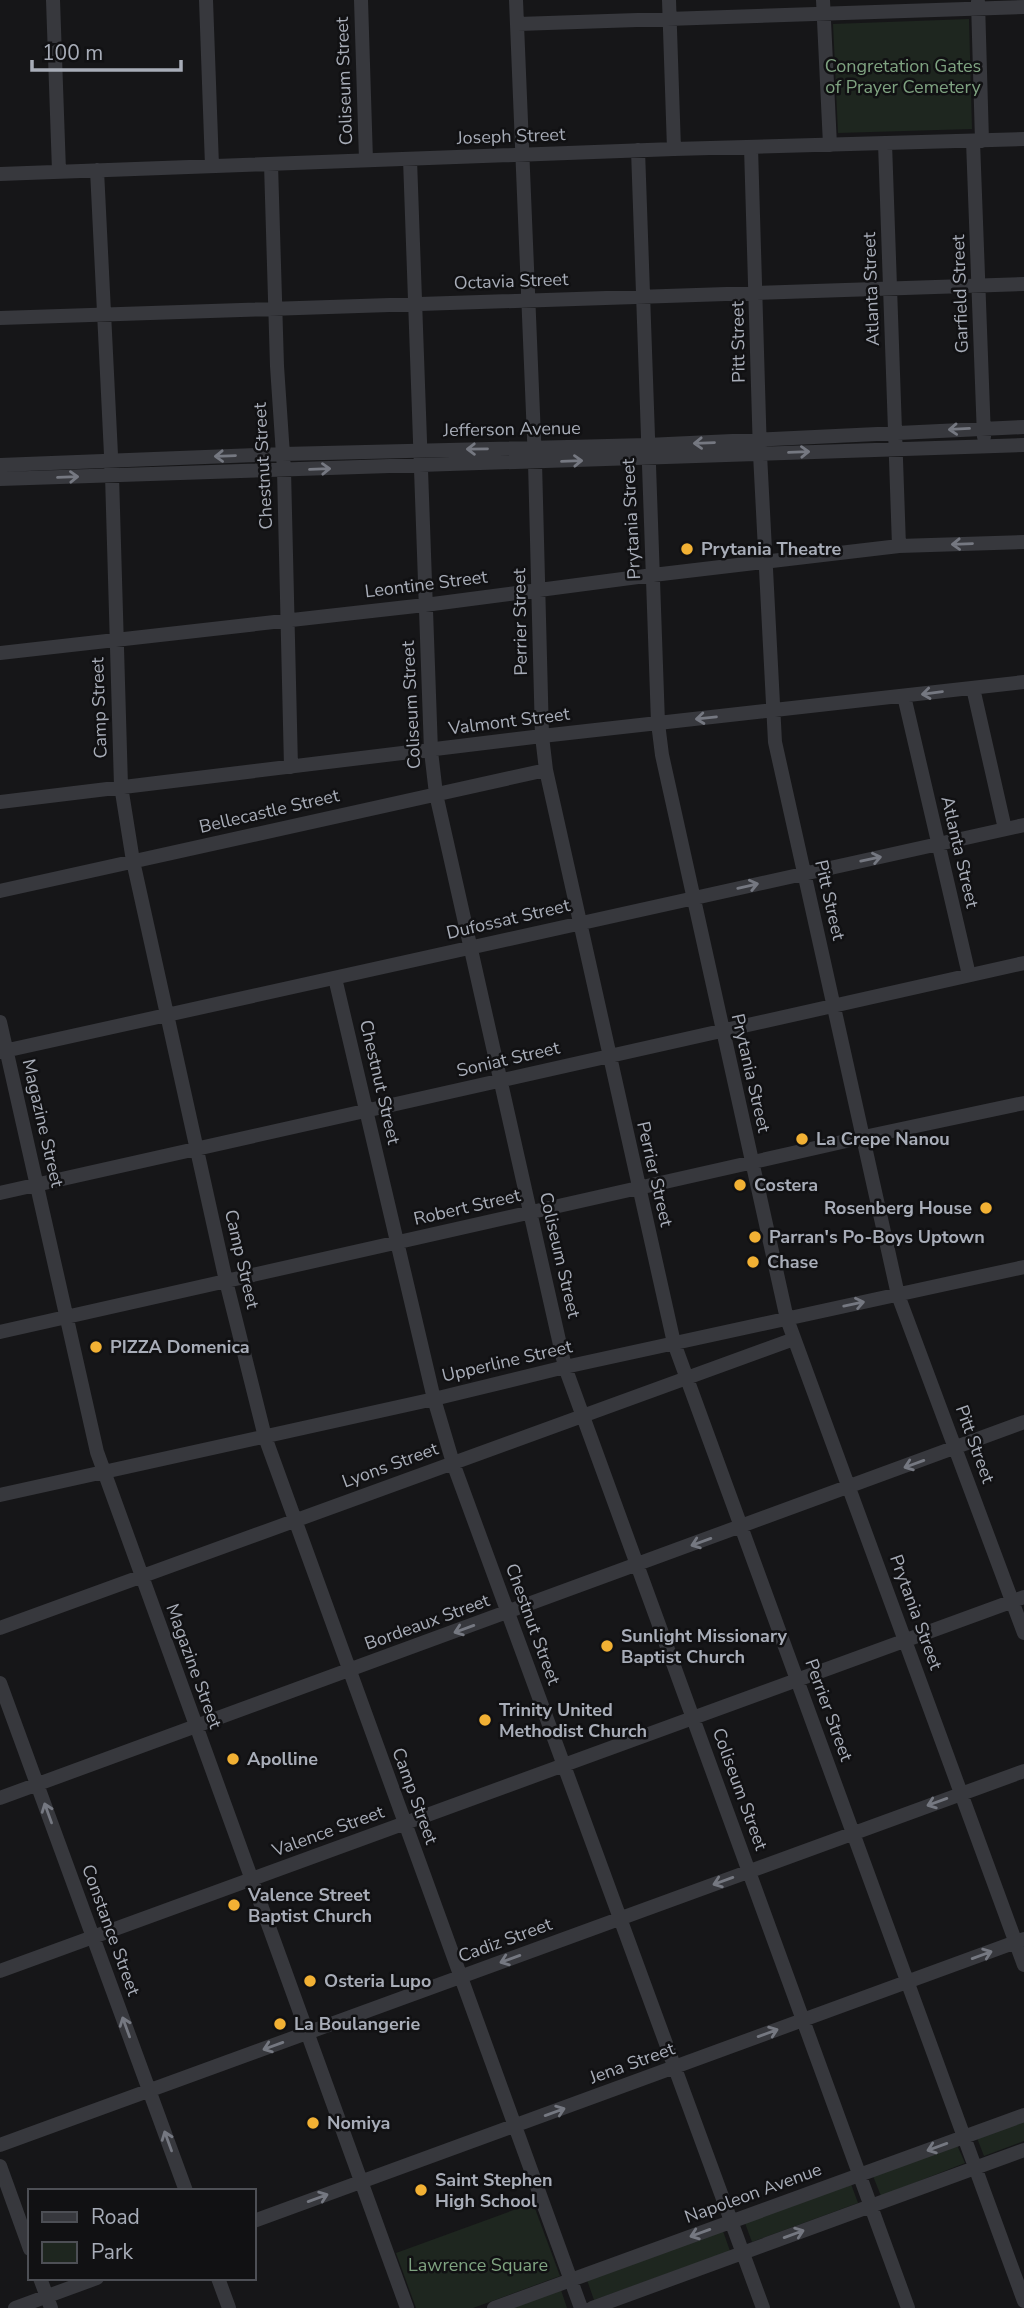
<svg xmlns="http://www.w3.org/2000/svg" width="1024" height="2308" font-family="'Nunito Sans',sans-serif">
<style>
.green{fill:#1e261f}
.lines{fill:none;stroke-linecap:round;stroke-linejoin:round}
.minor{stroke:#37383d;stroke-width:14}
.oneway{stroke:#757881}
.poi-dot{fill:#f2b134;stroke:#111113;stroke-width:2.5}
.labels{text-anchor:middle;stroke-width:5;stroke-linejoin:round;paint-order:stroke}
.park-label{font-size:18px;fill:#7fa381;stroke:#111113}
.street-label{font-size:18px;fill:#a8adb8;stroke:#111113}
.poi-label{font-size:18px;font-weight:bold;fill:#a8adb8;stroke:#111113;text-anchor:start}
</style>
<rect width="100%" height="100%" fill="#161618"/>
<path class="green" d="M 969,19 L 972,129 L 838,133 L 833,24 Z
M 1024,2121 L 1024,2141 L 984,2156 L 977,2138 Z
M 957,2145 L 965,2163 L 881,2196 L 873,2176 Z
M 851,2184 L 858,2203 L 752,2242 L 745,2223 Z
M 533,2203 L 560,2276 L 473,2308 L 416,2308 L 396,2253 Z
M 723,2231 L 730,2251 L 594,2300 L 587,2280 Z
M 561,2290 L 567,2308 L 512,2308 Z"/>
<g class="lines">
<path class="minor" d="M 53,0 L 59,171
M 206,0 L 212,166
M 361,0 L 366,160
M 516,0 L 535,462 L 542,736 L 546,770 L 674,1343 L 1024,2301
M 669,0 L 674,149
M 823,0 L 830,145
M 978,2 L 982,141
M 518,24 L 1024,7
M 973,141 L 984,437
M 885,143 L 899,546
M 751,147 L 760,454 L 775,742 L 898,1295 L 1024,1633
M 638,150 L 658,723 L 662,755 L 787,1319 L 1024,1965
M 410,159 L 431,751 L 436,794 L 565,1367 L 908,2308
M 271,164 L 277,366 L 284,470 L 291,767
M 97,170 L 112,475 L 121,786 L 133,861 L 226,1281 L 265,1437 L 581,2308
M 0,174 L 674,149 L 1024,139
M 0,318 L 1024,284
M 0,465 L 283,454 L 647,445 L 1024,427
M 0,479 L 1024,445
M 0,653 L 425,605 L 653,575 L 899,546 L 1024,542
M 973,688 L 1005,829
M 904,696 L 969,975
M 0,802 L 542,736 L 1024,682
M 0,891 L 546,770
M 335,978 L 434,1399 L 453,1463 L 763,2308
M 0,1022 L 97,1452 L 407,2308
M 0,1052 L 1024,825
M 0,1193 L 1024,963
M 0,1332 L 864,1137 L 1024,1103
M 0,1495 L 434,1399 L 565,1367 L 1024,1267
M 0,1628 L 794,1339
M 0,1683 L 186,2191
M 0,1798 L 1024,1422
M 0,1971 L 1024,1597
M 0,2145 L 1024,1771
M 0,2166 L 30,2249
M 254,2221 L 1024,1939
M 40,2278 L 51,2308
M 218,2278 L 229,2308
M 15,2308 L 97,2278
M 494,2308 L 1024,2115
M 592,2308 L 1024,2150"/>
</g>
<defs><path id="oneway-shaft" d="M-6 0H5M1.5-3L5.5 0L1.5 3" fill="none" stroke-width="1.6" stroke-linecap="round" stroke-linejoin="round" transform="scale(1.75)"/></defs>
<g class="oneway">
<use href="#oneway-shaft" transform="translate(959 429) rotate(177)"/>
<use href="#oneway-shaft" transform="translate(704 443) rotate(178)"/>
<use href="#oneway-shaft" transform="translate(477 449) rotate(179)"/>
<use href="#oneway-shaft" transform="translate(799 452) rotate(-2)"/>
<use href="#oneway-shaft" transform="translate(225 456) rotate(178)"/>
<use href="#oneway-shaft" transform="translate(572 461) rotate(-2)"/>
<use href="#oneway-shaft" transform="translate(320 469) rotate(-2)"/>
<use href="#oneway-shaft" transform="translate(68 477) rotate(-2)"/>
<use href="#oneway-shaft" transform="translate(962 544) rotate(178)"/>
<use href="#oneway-shaft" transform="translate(932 693) rotate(173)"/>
<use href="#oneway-shaft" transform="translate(706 718) rotate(174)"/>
<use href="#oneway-shaft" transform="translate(871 859) rotate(-12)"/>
<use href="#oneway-shaft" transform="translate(748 886) rotate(-13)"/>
<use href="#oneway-shaft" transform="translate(854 1304) rotate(-12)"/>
<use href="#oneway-shaft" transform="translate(914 1464) rotate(160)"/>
<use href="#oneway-shaft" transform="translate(701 1542) rotate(160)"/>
<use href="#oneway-shaft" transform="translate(464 1629) rotate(160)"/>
<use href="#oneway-shaft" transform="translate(937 1802) rotate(160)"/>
<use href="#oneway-shaft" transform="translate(48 1813) rotate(-110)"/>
<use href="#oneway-shaft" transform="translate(723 1881) rotate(160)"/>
<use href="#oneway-shaft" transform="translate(982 1955) rotate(-20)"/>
<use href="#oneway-shaft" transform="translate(510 1959) rotate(160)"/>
<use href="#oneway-shaft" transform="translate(126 2027) rotate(-110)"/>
<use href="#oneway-shaft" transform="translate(768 2033) rotate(-20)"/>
<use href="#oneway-shaft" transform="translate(273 2046) rotate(160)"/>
<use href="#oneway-shaft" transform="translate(555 2112) rotate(-20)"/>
<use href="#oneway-shaft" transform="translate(168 2141) rotate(-110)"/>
<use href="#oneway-shaft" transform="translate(937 2147) rotate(160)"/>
<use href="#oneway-shaft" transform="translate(318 2198) rotate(-20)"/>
<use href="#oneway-shaft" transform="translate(700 2233) rotate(160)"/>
<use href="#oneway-shaft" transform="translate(794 2234) rotate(-20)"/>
</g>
<g class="poi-dot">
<circle cx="687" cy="549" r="7"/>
<circle cx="802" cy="1139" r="7"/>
<circle cx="740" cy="1185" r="7"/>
<circle cx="986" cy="1208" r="7"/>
<circle cx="755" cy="1237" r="7"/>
<circle cx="753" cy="1262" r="7"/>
<circle cx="96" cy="1347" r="7"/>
<circle cx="607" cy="1646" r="7"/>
<circle cx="485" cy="1720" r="7"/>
<circle cx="233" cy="1759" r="7"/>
<circle cx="234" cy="1905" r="7"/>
<circle cx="310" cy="1981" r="7"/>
<circle cx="280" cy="2024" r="7"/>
<circle cx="313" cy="2123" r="7"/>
<circle cx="421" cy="2190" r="7"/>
</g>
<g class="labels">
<g class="park-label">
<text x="903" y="72">Congretation Gates<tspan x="903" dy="21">of Prayer Cemetery</tspan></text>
<text x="478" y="2271">Lawrence Square</text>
</g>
<g class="street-label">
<text transform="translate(344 81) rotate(-92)" y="6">Coliseum Street</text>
<text transform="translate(511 136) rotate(-2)" y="6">Joseph Street</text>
<text transform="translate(511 281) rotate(-2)" y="6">Octavia Street</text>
<text transform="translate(871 289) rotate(-92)" y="6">Atlanta Street</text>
<text transform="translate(960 294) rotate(-92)" y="6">Garfield Street</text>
<text transform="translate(738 342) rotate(-91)" y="6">Pitt Street</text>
<text transform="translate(512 429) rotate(-1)" y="6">Jefferson Avenue</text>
<text transform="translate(263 466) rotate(-93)" y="6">Chestnut Street</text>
<text transform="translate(631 519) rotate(-93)" y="6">Prytania Street</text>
<text transform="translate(426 584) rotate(-7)" y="6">Leontine Street</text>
<text transform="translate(520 622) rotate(-91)" y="6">Perrier Street</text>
<text transform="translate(411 705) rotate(-93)" y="6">Coliseum Street</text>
<text transform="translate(99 708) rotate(-92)" y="6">Camp Street</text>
<text transform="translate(509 721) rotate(-7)" y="6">Valmont Street</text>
<text transform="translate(269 811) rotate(-13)" y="6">Bellecastle Street</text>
<text transform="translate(960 852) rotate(77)" y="6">Atlanta Street</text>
<text transform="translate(830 900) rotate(77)" y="6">Pitt Street</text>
<text transform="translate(508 919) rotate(-13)" y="6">Dufossat Street</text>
<text transform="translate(508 1059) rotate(-13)" y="6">Soniat Street</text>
<text transform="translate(751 1073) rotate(77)" y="6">Prytania Street</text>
<text transform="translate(380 1082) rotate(77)" y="6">Chestnut Street</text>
<text transform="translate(43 1123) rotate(77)" y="6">Magazine Street</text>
<text transform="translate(655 1174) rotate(77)" y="6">Perrier Street</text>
<text transform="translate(467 1207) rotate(-13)" y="6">Robert Street</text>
<text transform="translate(560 1255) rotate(77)" y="6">Coliseum Street</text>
<text transform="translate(242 1259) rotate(77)" y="6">Camp Street</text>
<text transform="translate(507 1361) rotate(-13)" y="6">Upperline Street</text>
<text transform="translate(975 1444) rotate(70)" y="6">Pitt Street</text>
<text transform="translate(390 1465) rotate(-20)" y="6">Lyons Street</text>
<text transform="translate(916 1612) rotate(70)" y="6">Prytania Street</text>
<text transform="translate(427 1622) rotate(-20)" y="6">Bordeaux Street</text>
<text transform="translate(533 1624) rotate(70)" y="6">Chestnut Street</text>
<text transform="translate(194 1666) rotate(70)" y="6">Magazine Street</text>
<text transform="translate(829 1710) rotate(70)" y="6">Perrier Street</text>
<text transform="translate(740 1789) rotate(70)" y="6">Coliseum Street</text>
<text transform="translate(415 1796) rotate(70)" y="6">Camp Street</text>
<text transform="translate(328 1831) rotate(-20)" y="6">Valence Street</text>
<text transform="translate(111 1930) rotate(70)" y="6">Constance Street</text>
<text transform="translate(505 1940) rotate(-20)" y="6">Cadiz Street</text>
<text transform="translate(632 2063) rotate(-20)" y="6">Jena Street</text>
<text transform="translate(753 2193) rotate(-20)" y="6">Napoleon Avenue</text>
</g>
<g class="poi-label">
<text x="701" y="555">Prytania Theatre</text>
<text x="816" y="1145">La Crepe Nanou</text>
<text x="754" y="1191">Costera</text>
<text x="972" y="1214" text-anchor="end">Rosenberg House</text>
<text x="769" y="1243">Parran's Po-Boys Uptown</text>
<text x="767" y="1268">Chase</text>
<text x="110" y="1353">PIZZA Domenica</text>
<text x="621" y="1642">Sunlight Missionary<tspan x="621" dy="21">Baptist Church</tspan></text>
<text x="499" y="1716">Trinity United<tspan x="499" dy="21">Methodist Church</tspan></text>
<text x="247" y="1765">Apolline</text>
<text x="248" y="1901">Valence Street<tspan x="248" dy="21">Baptist Church</tspan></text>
<text x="324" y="1987">Osteria Lupo</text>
<text x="294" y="2030">La Boulangerie</text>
<text x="327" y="2129">Nomiya</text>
<text x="435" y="2186">Saint Stephen<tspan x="435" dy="21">High School</tspan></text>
</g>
</g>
<rect x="28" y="2189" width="228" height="91" fill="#111113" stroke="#4d4f55" stroke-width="2"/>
<rect x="42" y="2212" width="35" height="10" fill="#37383d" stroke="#4d4f55" stroke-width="2"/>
<text x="91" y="2224" font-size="21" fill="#a8adb8">Road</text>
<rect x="42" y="2242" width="35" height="21" fill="#1e261f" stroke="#4d4f55" stroke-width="2"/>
<text x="91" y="2259" font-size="21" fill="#a8adb8">Park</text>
<path d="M32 60v10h149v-10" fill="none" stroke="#a8adb8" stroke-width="3.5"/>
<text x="42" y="60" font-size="21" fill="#a8adb8" stroke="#111113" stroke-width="5" paint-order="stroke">100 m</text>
</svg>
